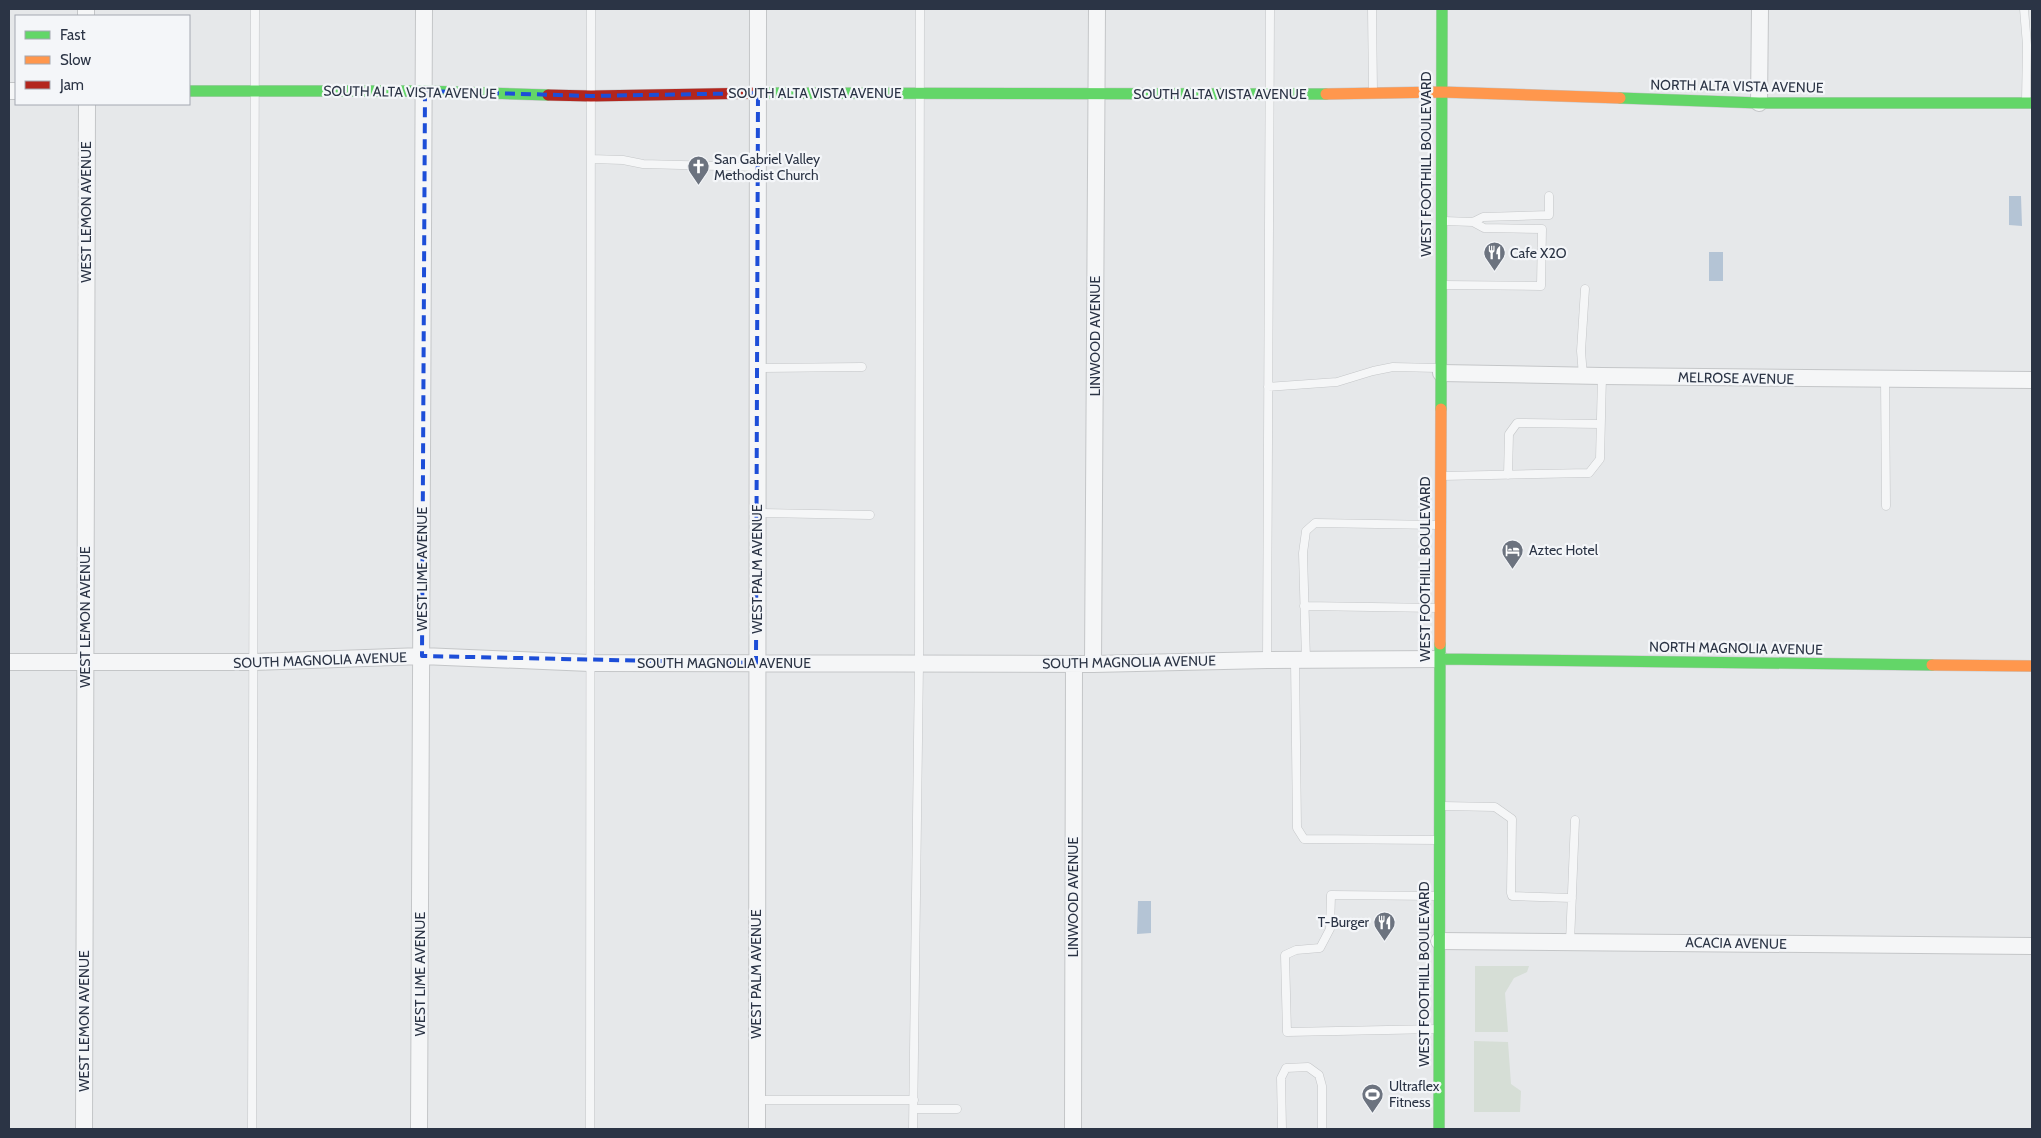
<svg xmlns="http://www.w3.org/2000/svg" width="2041" height="1138" font-family="Cabin,sans-serif">
<style>
.green{fill:#d6ded6}
.water{fill:#b4c4d5}
.lines{fill:none;stroke-linecap:round;stroke-linejoin:round}
.lane-casing{stroke:#c4c6c8;stroke-width:9}
.street-casing{stroke:#c4c6c8;stroke-width:18}
.fast-casing{stroke:#c4c6c8;stroke-width:12}
.slow-casing{stroke:#c4c6c8;stroke-width:12}
.jam-casing{stroke:#c4c6c8;stroke-width:12}
.lane{stroke:#f5f6f7;stroke-width:8}
.street{stroke:#f5f6f7;stroke-width:16}
.fast{stroke:#63d668;stroke-width:11}
.slow{stroke:#ff974d;stroke-width:11}
.jam{stroke:#b3261e;stroke-width:11}
.marked{fill:none;stroke:#1d4ed8;stroke-width:4;stroke-dasharray:10 6;stroke-linejoin:round}
.labels{text-anchor:middle;stroke-width:4.5;stroke-linejoin:round;paint-order:stroke}
.street-label{font-size:14px;fill:#2b3445;stroke:#f4f6f9}
.poi-label{font-size:14px;fill:#2b3445;stroke:#f4f6f9;text-anchor:start}
</style>
<rect width="100%" height="100%" fill="#e6e8ea"/>
<path class="green" d="M 1475,966 L 1529,966 L 1527,972 L 1514,978 L 1505,993 L 1508,1032 L 1475,1032 Z
M 1474,1041 L 1508,1042 L 1511,1084 L 1521,1091 L 1520,1112 L 1474,1112 Z"/>
<path class="water" d="M 2009,196 L 2021,196 L 2022,226 L 2009,225 Z
M 1709,252 L 1723,252 L 1723,281 L 1709,281 Z
M 1138,901 L 1151,901 L 1151,933 L 1137,934 Z"/>
<g class="lines">
<defs>
<path id="lane" d="M 1372,9 L 1373,92
M 2024,9 L 2027,45 L 2026,101
M 591,159 L 623,160 L 643,164 L 757,167
M 1444,221 L 1473,222 L 1483,217 L 1549,215 L 1549,196
M 1443,285 L 1541,286 L 1542,229 L 1484,228 L 1473,222
M 757,368 L 862,367
M 1583,376 L 1581,351 L 1585,289
M 1885,379 L 1886,506
M 1268,387 L 1337,382 L 1373,371 L 1393,367 L 1438,368
M 1508,475 L 1509,434 L 1517,423 L 1600,424
M 1442,476 L 1589,473 L 1600,459 L 1602,376
M 757,513 L 870,515
M 1304,606 L 1438,608
M 1267,660 L 1270,9
M 1295,660 L 1297,828 L 1304,839 L 1438,840
M 1306,660 L 1303,553 L 1306,531 L 1315,523 L 1438,525
M 1443,806 L 1495,807 L 1512,819 L 1511,893 L 1512,896 L 1572,898
M 1570,942 L 1575,820
M 1437,1029 L 1287,1032 L 1285,955 L 1296,950 L 1320,948 L 1330,929 L 1331,895 L 1438,896
M 756,1100 L 914,1100
M 914,1109 L 957,1109
M 252,1129 L 255,9
M 590,1129 L 591,9
M 913,1129 L 919,663 L 920,9
M 1282,1129 L 1281,1078 L 1286,1068 L 1308,1067 L 1319,1075 L 1322,1086 L 1322,1129"/>
<path id="street" d="M 86,9 L 86,16
M 9,91 L 16,91
M 1759,103 L 1760,9
M 1441,373 L 1602,376 L 2032,380
M 9,662 L 252,662 L 422,656 L 590,663 L 1093,664 L 1267,660 L 1440,659
M 1093,664 L 1097,9
M 1439,941 L 2032,946
M 84,1129 L 87,104
M 419,1129 L 424,9
M 757,1129 L 758,9
M 1073,1129 L 1074,664"/>
<path id="fast" d="M 189,91 L 425,91 L 548,95
M 762,93 L 1326,94
M 1620,98 L 1759,103 L 2032,103
M 1441,409 L 1442,9
M 1440,659 L 1932,665
M 1439,1129 L 1440,644"/>
<path id="slow" d="M 1326,94 L 1441,92 L 1620,98
M 1440,644 L 1441,409
M 1932,665 L 2032,666"/>
<path id="jam" d="M 548,95 L 591,96 L 762,93"/>
</defs>
<use href="#lane" class="lane-casing"/>
<use href="#street" class="street-casing"/>
<use href="#fast" class="fast-casing"/>
<use href="#slow" class="slow-casing"/>
<use href="#jam" class="jam-casing"/>
<use href="#lane" class="lane"/>
<use href="#street" class="street"/>
<use href="#fast" class="fast"/>
<use href="#slow" class="slow"/>
<use href="#jam" class="jam"/>
</g>
<path class="marked" d="M 425,91 L 591,96 L 758,93 L 756,663 L 422,656 Z"/>
<defs>
<symbol id="church-pin" viewBox="-11 -11 22 30"><path d="M0 17L-7.5 6A9.5 9.5 0 1 1 7.5 6Z" fill="#6c737f" stroke="#f4f6f9"/><path d="M-1.2-6h2.4v3.5h3.3v2.4h-3.3V6h-2.4V-.1h-3.3v-2.4h3.3Z" fill="#fff"/></symbol>
<symbol id="restaurant-pin" viewBox="-11 -11 22 30"><path d="M0 17L-7.5 6A9.5 9.5 0 1 1 7.5 6Z" fill="#6c737f" stroke="#f4f6f9"/><path d="M-5-6h1v4h1v-4h1v4h1v-4h1v5L-1.5 .5V6h-2V.5L-5-1ZM5-6V6H3V1.5H1.5Q1.5-4 5-6Z" fill="#fff"/></symbol>
<symbol id="hotel-pin" viewBox="-11 -11 22 30"><path d="M0 17L-7.5 6A9.5 9.5 0 1 1 7.5 6Z" fill="#6c737f" stroke="#f4f6f9"/><path d="M-6-4.5h1.5V1H6V5H4.5V3h-9V5H-6ZM-4 0a1.8 1.8 0 1 1 3.6 0ZM.5 0V-2.5h3Q6-2.5 6 0Z" fill="#fff"/></symbol>
<symbol id="stadium-pin" viewBox="-11 -11 22 30"><path d="M0 17L-7.5 6A9.5 9.5 0 1 1 7.5 6Z" fill="#6c737f" stroke="#f4f6f9"/><path d="M0-5a6.5 5 0 1 0 0 10a6.5 5 0 1 0 0-10ZM-3.5-1.8h7v3.6h-7Z" fill="#fff"/></symbol>
</defs>
<g fill-rule="evenodd">
<use href="#church-pin" x="686" y="154" width="25" height="34"/>
<use href="#restaurant-pin" x="1482" y="240" width="25" height="34"/>
<use href="#hotel-pin" x="1500" y="538" width="25" height="34"/>
<use href="#restaurant-pin" x="1372" y="910" width="25" height="34"/>
<use href="#stadium-pin" x="1360" y="1082" width="25" height="34"/>
</g>
<g class="labels">
<g class="street-label">
<text transform="translate(1737 86) rotate(1)" y="5">NORTH ALTA VISTA AVENUE</text>
<text transform="translate(410 92) rotate(1)" y="5">SOUTH ALTA VISTA AVENUE</text>
<text x="815" y="98">SOUTH ALTA VISTA AVENUE</text>
<text x="1220" y="99">SOUTH ALTA VISTA AVENUE</text>
<text transform="translate(1426 164) rotate(-90)" y="5">WEST FOOTHILL BOULEVARD</text>
<text transform="translate(86 212) rotate(-90)" y="5">WEST LEMON AVENUE</text>
<text transform="translate(1095 336) rotate(-90)" y="5">LINWOOD AVENUE</text>
<text transform="translate(1736 378) rotate(1)" y="5">MELROSE AVENUE</text>
<text transform="translate(422 569) rotate(-90)" y="5">WEST LIME AVENUE</text>
<text transform="translate(757 569) rotate(-90)" y="5">WEST PALM AVENUE</text>
<text transform="translate(1425 569) rotate(-90)" y="5">WEST FOOTHILL BOULEVARD</text>
<text transform="translate(85 617) rotate(-90)" y="5">WEST LEMON AVENUE</text>
<text transform="translate(1736 648) rotate(1)" y="5">NORTH MAGNOLIA AVENUE</text>
<text transform="translate(320 660) rotate(-2)" y="5">SOUTH MAGNOLIA AVENUE</text>
<text transform="translate(1129 662) rotate(-1)" y="5">SOUTH MAGNOLIA AVENUE</text>
<text x="724" y="668">SOUTH MAGNOLIA AVENUE</text>
<text transform="translate(1073 897) rotate(-90)" y="5">LINWOOD AVENUE</text>
<text transform="translate(1736 943) rotate(1)" y="5">ACACIA AVENUE</text>
<text transform="translate(420 974) rotate(-90)" y="5">WEST LIME AVENUE</text>
<text transform="translate(756 974) rotate(-90)" y="5">WEST PALM AVENUE</text>
<text transform="translate(1424 974) rotate(-90)" y="5">WEST FOOTHILL BOULEVARD</text>
<text transform="translate(84 1021) rotate(-90)" y="5">WEST LEMON AVENUE</text>
</g>
<g class="poi-label">
<text x="714" y="164">San Gabriel Valley<tspan x="714" dy="16">Methodist Church</tspan></text>
<text x="1510" y="258">Cafe X2O</text>
<text x="1529" y="555">Aztec Hotel</text>
<text x="1369" y="927" text-anchor="end">T-Burger</text>
<text x="1389" y="1091">Ultraflex<tspan x="1389" dy="16">Fitness</tspan></text>
</g>
</g>
<rect width="2041" height="1138" fill="none" stroke="#2b3445" stroke-width="20"/>
<rect x="15" y="15" width="175" height="90" fill="#f4f6f9" stroke="#a4a8b1"/>
<rect x="25" y="31" width="25" height="8" fill="#63d668" stroke="#a4a8b1"/>
<text x="60" y="40" font-size="15" fill="#2b3445">Fast</text>
<rect x="25" y="56" width="25" height="8" fill="#ff974d" stroke="#a4a8b1"/>
<text x="60" y="65" font-size="15" fill="#2b3445">Slow</text>
<rect x="25" y="81" width="25" height="8" fill="#b3261e" stroke="#a4a8b1"/>
<text x="60" y="90" font-size="15" fill="#2b3445">Jam</text>
</svg>
